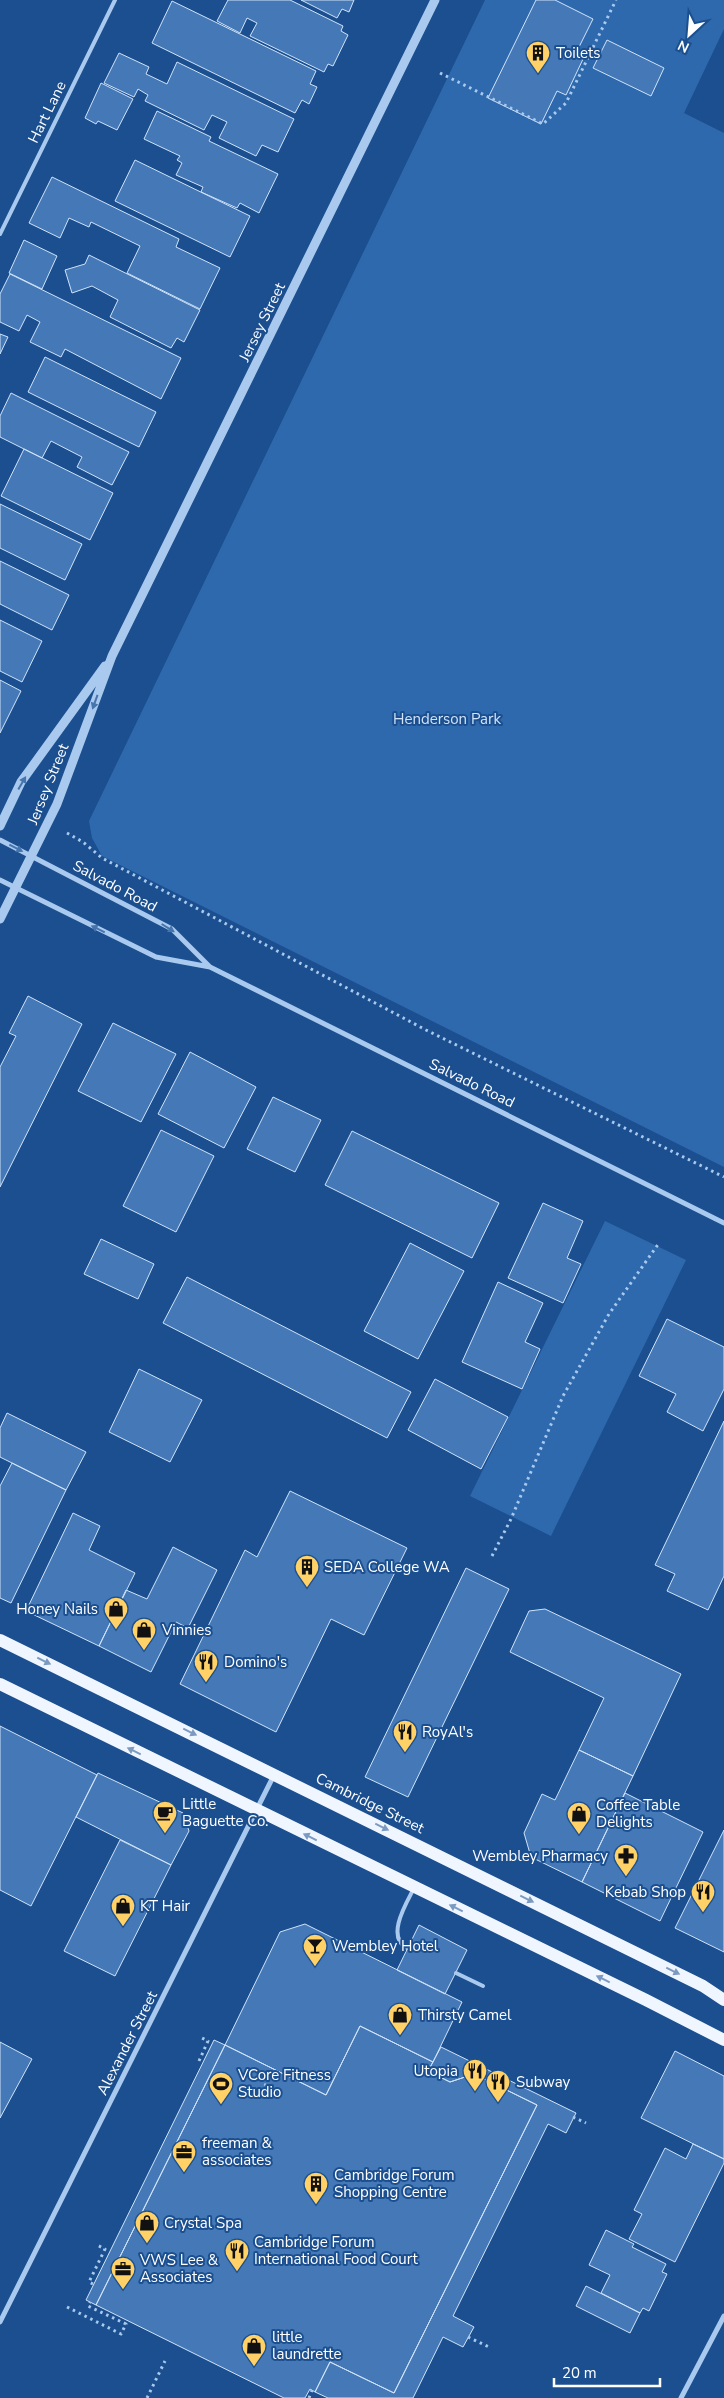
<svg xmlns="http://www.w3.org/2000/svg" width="724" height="2398" font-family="'Nunito Sans',sans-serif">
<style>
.green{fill:#2e69ad}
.building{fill:#4478b7;stroke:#cfe3fa}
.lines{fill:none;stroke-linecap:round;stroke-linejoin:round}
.path{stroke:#a9c9ee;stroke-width:3;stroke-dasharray:2.5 4;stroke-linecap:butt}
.service{stroke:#a9c9ee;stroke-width:4}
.minor{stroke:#a9c9ee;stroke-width:5}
.tertiary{stroke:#a9c9ee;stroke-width:9}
.primary{stroke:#f0f6ff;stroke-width:12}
.oneway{fill:#4674ac}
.oneway2{fill:#7b9ac1}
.labels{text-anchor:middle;stroke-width:4;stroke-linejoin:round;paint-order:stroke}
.poi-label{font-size:15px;fill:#fff;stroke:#1b4f8f;text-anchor:start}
.street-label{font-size:15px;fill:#fff;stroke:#1b4f8f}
.park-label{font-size:15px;fill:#cfe3fa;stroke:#1b4f8f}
</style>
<rect width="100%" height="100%" fill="#1b4f8f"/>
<path class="green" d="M 485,0 L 724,0 L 724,29 L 684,113 L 724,133 L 724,1167 L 102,856 L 92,838 L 89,821 Z
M 605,1221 L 686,1260 L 551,1536 L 470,1496 Z"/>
<path class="building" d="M 228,0 L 290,0 L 343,26 L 341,31 L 348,35 L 333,66 L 328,64 L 324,72 L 250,36 L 257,23 L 247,18 L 240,33 L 217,21 Z
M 301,0 L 354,0 L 349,12 L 342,9 L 337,18 Z
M 536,0 L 555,0 L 593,19 L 576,53 L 584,57 L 566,95 L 557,91 L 541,124 L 488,98 Z
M 172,1 L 316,71 L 310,84 L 317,87 L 309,104 L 302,100 L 295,113 L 152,43 Z
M 607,40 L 664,68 L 651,96 L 593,68 Z
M 119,53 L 149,67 L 146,74 L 167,84 L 177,62 L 294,119 L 278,152 L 262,145 L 256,156 L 219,138 L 227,122 L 212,115 L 204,130 L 145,101 L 148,95 L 138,89 L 134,97 L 104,83 Z
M 101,83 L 133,99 L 117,130 L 98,121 L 96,124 L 85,118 Z
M 157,111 L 211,137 L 209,141 L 278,174 L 259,213 L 240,203 L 237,208 L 201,192 L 203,187 L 176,175 L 182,163 L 177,160 L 180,156 L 144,139 Z
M 135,160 L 250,216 L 230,257 L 115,201 Z
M 52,177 L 179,239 L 176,247 L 220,268 L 200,309 L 127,273 L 140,246 L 91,222 L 89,227 L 69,218 L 60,238 L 29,223 Z
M 24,240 L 57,256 L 42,289 L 9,273 Z
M 89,255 L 200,310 L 184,342 L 177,338 L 171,348 L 110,317 L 118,300 L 92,286 L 72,293 L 65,270 L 85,264 Z
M 10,274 L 181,358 L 161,399 L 65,349 L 61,357 L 30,342 L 40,322 L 27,315 L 19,331 L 0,322 L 0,294 Z
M 0,334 L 8,337 L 0,354 Z
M 45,357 L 156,412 L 139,447 L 28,392 Z
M 11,393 L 129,452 L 112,485 L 77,467 L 82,457 L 51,441 L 42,458 L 0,437 L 0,416 Z
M 24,449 L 113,493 L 90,540 L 1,496 Z
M 0,504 L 82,544 L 65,580 L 0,548 Z
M 0,561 L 69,595 L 52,630 L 0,604 Z
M 0,620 L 42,641 L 22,682 L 0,671 Z
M 0,680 L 21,691 L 0,733 Z
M 28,996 L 82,1024 L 0,1187 L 0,1067 L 16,1036 L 9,1033 Z
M 113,1023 L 176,1054 L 141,1122 L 78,1091 Z
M 190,1052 L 256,1087 L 224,1148 L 158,1114 Z
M 273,1097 L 321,1120 L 295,1172 L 247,1149 Z
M 161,1130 L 214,1156 L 176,1232 L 123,1206 Z
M 352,1131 L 499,1203 L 472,1258 L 325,1185 Z
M 543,1203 L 583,1221 L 567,1258 L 581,1264 L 563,1303 L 508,1278 Z
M 101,1239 L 154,1264 L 138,1299 L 84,1274 Z
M 410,1243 L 464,1271 L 418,1359 L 364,1331 Z
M 187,1277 L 411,1392 L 387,1438 L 163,1323 Z
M 498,1282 L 543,1303 L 525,1342 L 540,1349 L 522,1389 L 462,1362 Z
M 667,1319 L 724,1347 L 724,1389 L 703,1431 L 667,1412 L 676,1394 L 639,1376 Z
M 139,1369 L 202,1400 L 170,1462 L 109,1432 Z
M 435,1379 L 508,1417 L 481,1469 L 408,1430 Z
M 7,1413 L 86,1452 L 66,1490 L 0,1457 L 0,1428 Z
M 724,1421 L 724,1576 L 708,1610 L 667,1591 L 675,1574 L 655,1565 Z
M 12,1463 L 66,1490 L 11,1603 L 0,1598 L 0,1486 Z
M 290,1491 L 407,1548 L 364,1635 L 331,1619 L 276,1732 L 180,1684 L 245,1550 L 257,1557 Z
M 73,1513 L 100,1526 L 89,1550 L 135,1573 L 99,1646 L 26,1611 Z
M 173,1547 L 217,1570 L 188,1628 L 176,1622 L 151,1672 L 99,1646 L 126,1590 L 147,1599 Z
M 466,1568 L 509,1589 L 408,1797 L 365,1777 Z
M 545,1609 L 681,1674 L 633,1776 L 579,1750 L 604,1698 L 510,1652 L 529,1611 Z
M 0,1726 L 97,1775 L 31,1906 L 0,1890 Z
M 579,1750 L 633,1776 L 582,1882 L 531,1857 L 524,1833 L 542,1794 L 555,1800 Z
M 98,1773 L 183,1813 L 189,1831 L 171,1865 L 76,1817 Z
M 625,1793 L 703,1832 L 660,1921 L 582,1882 Z
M 724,1830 L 724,1952 L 675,1928 Z
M 120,1840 L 171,1865 L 115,1976 L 64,1951 Z
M 305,1924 L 462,2002 L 433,2062 L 360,2026 L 326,2095 L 225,2045 L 280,1932 Z
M 419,1925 L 467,1950 L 445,1994 L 397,1970 Z
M 360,2026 L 433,2062 L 428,2071 L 450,2082 L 474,2074 L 537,2105 L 394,2393 L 330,2362 L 315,2392 L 310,2389 L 305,2398 L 284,2398 L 96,2305 L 225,2045 L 326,2095 Z
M 214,2040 L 225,2045 L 96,2305 L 86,2300 Z
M 0,2042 L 32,2059 L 0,2118 Z
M 441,2047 L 576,2113 L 566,2133 L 548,2124 L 453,2316 L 474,2327 L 463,2347 L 443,2337 L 413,2398 L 328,2398 L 315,2392 L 330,2362 L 394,2393 L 537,2105 L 474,2074 L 450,2082 L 428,2071 Z
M 675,2051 L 724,2076 L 724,2159 L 641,2118 Z
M 693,2144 L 724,2159 L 724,2163 L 675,2262 L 629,2239 L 642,2214 L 634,2210 L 665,2148 L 686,2159 Z
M 606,2230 L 634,2244 L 632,2247 L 666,2264 L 662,2272 L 667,2274 L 649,2311 L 643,2308 L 640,2313 L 601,2293 L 610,2275 L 589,2265 Z
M 586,2286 L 640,2313 L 630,2333 L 576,2306 Z"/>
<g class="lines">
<path class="path" d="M 440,73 L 543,124 L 566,103 L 616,0
M 67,833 L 83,842 L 102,858 L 426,1030 L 724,1177
M 492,1556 L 511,1519 L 563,1396 L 609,1314 L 659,1243
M 199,2061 L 208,2041 L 200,2037
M 265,2086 L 271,2074
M 573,2117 L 586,2123
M 93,2284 L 89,2282 L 105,2249 L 97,2245
M 67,2307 L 121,2334 L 126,2324 L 88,2306 L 90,2302
M 468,2337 L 491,2348
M 147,2398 L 165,2361
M 309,2398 L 312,2390"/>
<path class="service" d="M 0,234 L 115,0
M 407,1948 C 385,1937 407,1902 414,1888
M 456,1973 L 483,1986"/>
<path class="minor" d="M 0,840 L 172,929 L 209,966
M 0,880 L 156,957 L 210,967 L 724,1223
M 0,2322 L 274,1775
M 681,2398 L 724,2316"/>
<path class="tertiary" d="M 0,826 L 21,782 L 105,666
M 0,919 L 57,804 L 112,656 L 435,0"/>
<path class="primary" d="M 0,1640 L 703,1986 L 724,2000
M 0,1684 L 646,2000 L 724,2040"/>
</g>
<defs><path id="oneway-solid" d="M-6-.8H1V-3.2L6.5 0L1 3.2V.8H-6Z" transform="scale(1.25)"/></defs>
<g class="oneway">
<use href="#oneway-solid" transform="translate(95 702) rotate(110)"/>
<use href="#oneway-solid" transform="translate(22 783) rotate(-60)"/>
<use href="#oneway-solid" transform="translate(16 848) rotate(27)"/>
<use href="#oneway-solid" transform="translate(168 928) rotate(32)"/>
<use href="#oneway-solid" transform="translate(98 929) rotate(-154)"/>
</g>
<g class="oneway2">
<use href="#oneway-solid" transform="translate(44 1661) rotate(26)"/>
<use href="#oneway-solid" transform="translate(190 1732) rotate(26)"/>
<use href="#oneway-solid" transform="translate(134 1751) rotate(-154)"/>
<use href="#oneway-solid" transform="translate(382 1827) rotate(26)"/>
<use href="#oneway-solid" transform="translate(310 1837) rotate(-154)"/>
<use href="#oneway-solid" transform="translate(527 1899) rotate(26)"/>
<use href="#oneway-solid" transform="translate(456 1908) rotate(-154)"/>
<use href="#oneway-solid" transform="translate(673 1971) rotate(26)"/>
<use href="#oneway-solid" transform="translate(603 1979) rotate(-154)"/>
</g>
<defs>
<symbol id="building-pin" viewBox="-11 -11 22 30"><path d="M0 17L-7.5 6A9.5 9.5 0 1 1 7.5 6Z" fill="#ffd166" stroke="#1b4f8f"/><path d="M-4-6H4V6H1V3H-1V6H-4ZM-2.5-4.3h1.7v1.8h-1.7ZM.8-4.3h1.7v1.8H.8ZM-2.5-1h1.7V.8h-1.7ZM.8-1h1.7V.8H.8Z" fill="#111"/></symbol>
<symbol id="shop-pin" viewBox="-11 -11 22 30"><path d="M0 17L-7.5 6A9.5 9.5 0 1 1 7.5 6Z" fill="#ffd166" stroke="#1b4f8f"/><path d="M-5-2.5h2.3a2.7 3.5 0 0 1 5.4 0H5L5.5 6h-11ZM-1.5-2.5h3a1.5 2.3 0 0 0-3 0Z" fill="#111"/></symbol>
<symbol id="restaurant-pin" viewBox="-11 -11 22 30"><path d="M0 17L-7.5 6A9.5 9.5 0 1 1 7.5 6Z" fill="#ffd166" stroke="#1b4f8f"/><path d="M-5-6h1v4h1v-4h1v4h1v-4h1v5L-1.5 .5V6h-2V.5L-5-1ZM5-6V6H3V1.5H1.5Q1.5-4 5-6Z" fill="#111"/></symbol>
<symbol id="cafe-pin" viewBox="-11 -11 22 30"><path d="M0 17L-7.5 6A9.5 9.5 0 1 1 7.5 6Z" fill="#ffd166" stroke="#1b4f8f"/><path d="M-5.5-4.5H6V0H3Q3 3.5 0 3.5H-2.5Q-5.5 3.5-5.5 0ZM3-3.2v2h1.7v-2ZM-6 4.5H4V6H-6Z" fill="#111"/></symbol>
<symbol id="pharmacy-pin" viewBox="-11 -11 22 30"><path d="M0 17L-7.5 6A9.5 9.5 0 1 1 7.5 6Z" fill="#ffd166" stroke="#1b4f8f"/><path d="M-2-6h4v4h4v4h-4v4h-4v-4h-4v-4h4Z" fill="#111"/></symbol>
<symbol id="bar-pin" viewBox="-11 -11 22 30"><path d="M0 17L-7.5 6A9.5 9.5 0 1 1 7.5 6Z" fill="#ffd166" stroke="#1b4f8f"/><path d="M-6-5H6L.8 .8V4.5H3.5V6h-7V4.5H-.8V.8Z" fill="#111"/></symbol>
<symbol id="stadium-pin" viewBox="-11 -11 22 30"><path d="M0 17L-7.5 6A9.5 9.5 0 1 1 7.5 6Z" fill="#ffd166" stroke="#1b4f8f"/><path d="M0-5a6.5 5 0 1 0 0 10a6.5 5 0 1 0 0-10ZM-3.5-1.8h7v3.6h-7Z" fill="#111"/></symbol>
<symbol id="office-pin" viewBox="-11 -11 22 30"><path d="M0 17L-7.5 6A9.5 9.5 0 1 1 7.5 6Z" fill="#ffd166" stroke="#1b4f8f"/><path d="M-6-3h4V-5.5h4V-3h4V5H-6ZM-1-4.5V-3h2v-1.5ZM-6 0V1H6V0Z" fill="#111"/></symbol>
</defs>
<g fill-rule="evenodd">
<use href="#building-pin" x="524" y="39" width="28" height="38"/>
<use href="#building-pin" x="293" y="1553" width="28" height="38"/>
<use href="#shop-pin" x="102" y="1595" width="28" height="38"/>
<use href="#shop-pin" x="130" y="1616" width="28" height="38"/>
<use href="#restaurant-pin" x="192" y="1648" width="28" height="38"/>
<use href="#restaurant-pin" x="391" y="1718" width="28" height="38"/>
<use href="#cafe-pin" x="151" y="1799" width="28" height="38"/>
<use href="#shop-pin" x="565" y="1800" width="28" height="38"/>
<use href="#pharmacy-pin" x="612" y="1842" width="28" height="38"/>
<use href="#restaurant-pin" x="689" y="1878" width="28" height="38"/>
<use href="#shop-pin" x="109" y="1892" width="28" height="38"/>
<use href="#bar-pin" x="301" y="1932" width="28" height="38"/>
<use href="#shop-pin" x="386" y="2001" width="28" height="38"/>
<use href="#restaurant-pin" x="461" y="2057" width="28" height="38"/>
<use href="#restaurant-pin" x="484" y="2068" width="28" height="38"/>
<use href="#stadium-pin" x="207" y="2070" width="28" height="38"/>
<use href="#office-pin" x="170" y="2138" width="28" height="38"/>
<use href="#building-pin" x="302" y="2170" width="28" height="38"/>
<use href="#shop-pin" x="133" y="2209" width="28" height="38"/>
<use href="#restaurant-pin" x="223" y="2237" width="28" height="38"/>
<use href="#office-pin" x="109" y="2255" width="28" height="38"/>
<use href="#shop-pin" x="240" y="2332" width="28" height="38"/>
</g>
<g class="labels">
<g class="poi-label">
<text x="556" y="58">Toilets</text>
<text x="324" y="1572">SEDA College WA</text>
<text x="98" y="1614" text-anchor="end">Honey Nails</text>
<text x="162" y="1635">Vinnies</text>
<text x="224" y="1667">Domino's</text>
<text x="422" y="1737">RoyAl's</text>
<text x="182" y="1809">Little<tspan x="182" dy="17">Baguette Co.</tspan></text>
<text x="596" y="1810">Coffee Table<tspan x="596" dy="17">Delights</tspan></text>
<text x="608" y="1861" text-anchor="end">Wembley Pharmacy</text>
<text x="686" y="1897" text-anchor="end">Kebab Shop</text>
<text x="140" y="1911">KT Hair</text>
<text x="332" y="1951">Wembley Hotel</text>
<text x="418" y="2020">Thirsty Camel</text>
<text x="458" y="2076" text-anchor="end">Utopia</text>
<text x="238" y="2080">VCore Fitness<tspan x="238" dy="17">Studio</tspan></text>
<text x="516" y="2087">Subway</text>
<text x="202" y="2148">freeman &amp;<tspan x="202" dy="17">associates</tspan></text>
<text x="334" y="2180">Cambridge Forum<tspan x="334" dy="17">Shopping Centre</tspan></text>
<text x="164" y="2228">Crystal Spa</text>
<text x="254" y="2247">Cambridge Forum<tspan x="254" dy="17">International Food Court</tspan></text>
<text x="140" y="2265">VWS Lee &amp;<tspan x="140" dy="17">Associates</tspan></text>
<text x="272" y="2342">little<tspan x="272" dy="17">laundrette</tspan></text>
</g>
<g class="street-label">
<text transform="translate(47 112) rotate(-64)" y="5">Hart Lane</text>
<text transform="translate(262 322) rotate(-64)" y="5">Jersey Street</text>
<text transform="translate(48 784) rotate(-68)" y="5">Jersey Street</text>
<text transform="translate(115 886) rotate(28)" y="5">Salvado Road</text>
<text transform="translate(472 1083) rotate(26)" y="5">Salvado Road</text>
<text transform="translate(370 1803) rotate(26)" y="5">Cambridge Street</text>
<text transform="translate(127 2043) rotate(-63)" y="5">Alexander Street</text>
</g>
<g class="park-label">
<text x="447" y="724">Henderson Park</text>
</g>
</g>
<g transform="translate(689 35) rotate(206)" stroke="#1b4f8f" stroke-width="4" paint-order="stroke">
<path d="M0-4L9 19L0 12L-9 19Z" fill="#ffffff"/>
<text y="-8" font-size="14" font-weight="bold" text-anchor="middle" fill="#ffffff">N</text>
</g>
<path d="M554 2378v8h106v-8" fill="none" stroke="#ffffff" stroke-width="2.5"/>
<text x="562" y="2378" font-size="15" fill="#ffffff" stroke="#1b4f8f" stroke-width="4" paint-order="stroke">20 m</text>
</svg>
